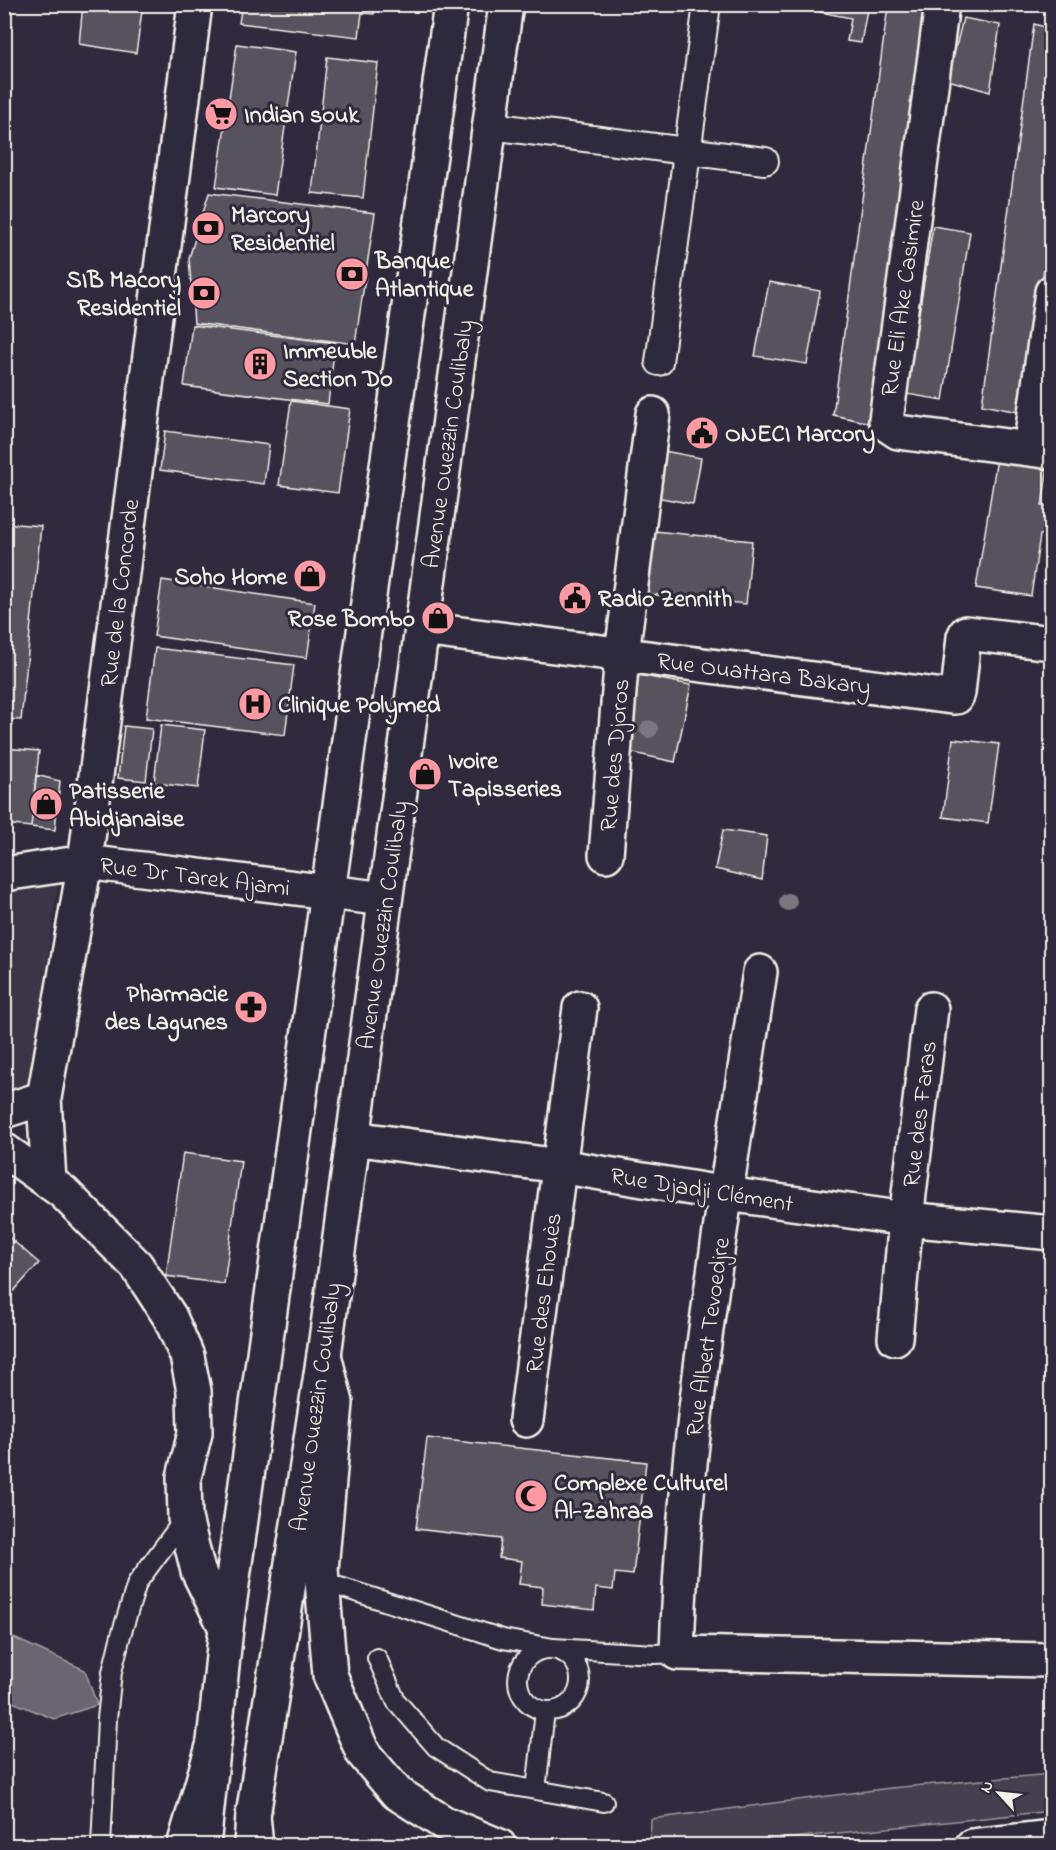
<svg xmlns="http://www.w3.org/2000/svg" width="1056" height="1850" font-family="'Indie Flower',sans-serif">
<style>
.built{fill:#3b3647}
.green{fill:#454050;stroke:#9c989c;stroke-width:1.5}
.water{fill:#6a6670;stroke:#a19ea0;stroke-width:1.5}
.building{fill:#56525f;stroke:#f4f1e8;stroke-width:1.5}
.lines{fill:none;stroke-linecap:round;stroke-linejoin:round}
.service-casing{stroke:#f4f1e8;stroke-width:22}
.pedestrian-casing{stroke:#f4f1e8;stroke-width:30}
.minor-casing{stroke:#f4f1e8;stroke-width:38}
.tertiary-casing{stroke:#f4f1e8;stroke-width:38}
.trunk-casing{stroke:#f4f1e8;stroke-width:38}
.service{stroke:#2f2a3d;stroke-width:18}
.pedestrian{stroke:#2f2a3d;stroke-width:26}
.minor{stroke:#2f2a3d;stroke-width:33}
.tertiary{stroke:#2f2a3d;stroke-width:33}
.trunk{stroke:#2f2a3d;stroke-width:33}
.tree{fill:#7a757e}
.labels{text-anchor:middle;stroke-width:6;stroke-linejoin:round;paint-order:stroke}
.poi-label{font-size:24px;font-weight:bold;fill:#f4f1e8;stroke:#2f2a3d;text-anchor:start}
.street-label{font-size:24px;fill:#f4f1e8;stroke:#2f2a3d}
</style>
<rect width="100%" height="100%" fill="#2f2a3d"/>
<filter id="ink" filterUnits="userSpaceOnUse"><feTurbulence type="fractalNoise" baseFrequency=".0167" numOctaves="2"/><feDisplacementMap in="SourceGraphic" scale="12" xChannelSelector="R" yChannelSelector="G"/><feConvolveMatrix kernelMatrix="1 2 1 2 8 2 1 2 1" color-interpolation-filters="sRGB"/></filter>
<g filter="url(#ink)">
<path class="built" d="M 58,882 L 29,1095 L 5,1104 L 5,891 Z"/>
<path class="green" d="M 1051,1774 L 1051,1811 L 723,1845 L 650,1845 L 651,1819 L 890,1788 Z"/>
<path class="water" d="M 5,1634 L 85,1670 L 97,1705 L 54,1719 L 5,1699 Z"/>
<path class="building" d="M 83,4 L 143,4 L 136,53 L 79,44 Z
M 242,4 L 375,4 L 374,14 L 362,13 L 359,37 L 239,23 Z
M 822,4 L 868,4 L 861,43 L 847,41 L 851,18 L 820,12 Z
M 888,6 L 926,12 L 875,424 L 833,415 Z
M 963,18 L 1000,25 L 990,92 L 948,80 Z
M 1034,24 L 1052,29 L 1052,211 L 1024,413 L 982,405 Z
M 237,44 L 296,52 L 275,195 L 216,187 Z
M 327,57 L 378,63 L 363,198 L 312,193 Z
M 209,193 L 375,213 L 355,344 L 194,323 L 189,258 Z
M 933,226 L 970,232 L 943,400 L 906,394 Z
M 769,282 L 820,291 L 807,364 L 755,356 Z
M 192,325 L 335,343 L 328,404 L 184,386 Z
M 291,401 L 350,409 L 338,493 L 279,485 Z
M 165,431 L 269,445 L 264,484 L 160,470 Z
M 664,451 L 701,458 L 693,504 L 656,497 Z
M 997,458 L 1048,466 L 1042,506 L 1052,507 L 1052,513 L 1048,533 L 1040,535 L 1031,596 L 976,588 Z
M 4,523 L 41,526 L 21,720 L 4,719 Z
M 654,531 L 752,541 L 746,604 L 648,594 Z
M 162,580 L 315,603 L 307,658 L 154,636 Z
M 155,648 L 294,665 L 285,735 L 146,718 Z
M 639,675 L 691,685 L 675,762 L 624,751 Z
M 161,725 L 205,730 L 198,788 L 154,783 Z
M 124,726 L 152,729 L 146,781 L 118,778 Z
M 953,739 L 999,744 L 988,823 L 943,817 Z
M 4,748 L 39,751 L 31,827 L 4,824 Z
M 36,775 L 60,781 L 55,830 L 31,827 Z
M 723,830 L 767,836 L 762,880 L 715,869 Z
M 183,1153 L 241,1161 L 224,1284 L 166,1276 Z
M 4,1233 L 39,1263 L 4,1302 Z
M 427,1438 L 646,1462 L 633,1575 L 615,1573 L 613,1590 L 596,1588 L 594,1610 L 542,1604 L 543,1587 L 519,1584 L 522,1561 L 499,1558 L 501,1539 L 416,1529 Z"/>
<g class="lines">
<defs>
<path id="service" d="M 322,1586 L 340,1587 L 503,1639 L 553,1648 L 655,1654 L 677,1653
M518 1680a31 31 0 1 1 62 0a31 31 0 1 1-62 0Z
M 377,1658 L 396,1701 L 436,1747 L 490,1782 L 604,1802
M 536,1790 L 545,1711
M 101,1846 L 107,1719 L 112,1672 L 121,1635 L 137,1583 L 185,1518"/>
<path id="pedestrian" d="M 490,126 L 765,161
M 659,362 L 707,4"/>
<path id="minor" d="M 942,4 L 886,420 L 889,426 L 898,432 L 1052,452
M 1030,449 L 1052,292
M 422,629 L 952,697 L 956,697 L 958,693 L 964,637 L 966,633 L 1052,643
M 606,855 L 622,654 L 653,414
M 4,874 L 85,862 L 385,899
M 760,972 C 726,1197 684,1425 677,1653 L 1052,1660
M 4,1111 L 44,1098
M 353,1138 L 559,1166 L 727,1194 L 906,1219 L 1052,1233
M 4,1150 L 63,1192 L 136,1265 L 170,1317 L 187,1356 L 194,1391 L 195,1433 L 184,1477 L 185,1518 L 198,1571 L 226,1628
M 49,1181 L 44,1098 L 85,862 L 195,4
M 895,1338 L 906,1219 L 931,1009
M 526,1420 L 580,1008"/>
<path id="tertiary" d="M 251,1844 L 253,1816 L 324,1355 L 506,4
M 203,1846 L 226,1628 L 451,4"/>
<path id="trunk" d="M 324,1355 L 336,1403 L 321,1569 L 330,1675 L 363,1753 L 397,1793 L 444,1823 L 499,1846
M 253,1816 L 256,1846
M 184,1846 L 214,1743
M 972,1846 L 1052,1837"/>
</defs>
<use href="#service" class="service-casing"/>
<use href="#pedestrian" class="pedestrian-casing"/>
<use href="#minor" class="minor-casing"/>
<use href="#tertiary" class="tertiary-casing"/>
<use href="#trunk" class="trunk-casing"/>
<use href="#service" class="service"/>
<use href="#pedestrian" class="pedestrian"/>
<use href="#minor" class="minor"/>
<use href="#tertiary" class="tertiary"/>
<use href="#trunk" class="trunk"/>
</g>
<g class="tree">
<circle cx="649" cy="729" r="9"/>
<circle cx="788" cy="902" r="9"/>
</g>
</g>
<defs>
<symbol id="supermarket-disc" viewBox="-11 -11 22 22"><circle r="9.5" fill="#ff9aa2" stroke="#2f2a3d"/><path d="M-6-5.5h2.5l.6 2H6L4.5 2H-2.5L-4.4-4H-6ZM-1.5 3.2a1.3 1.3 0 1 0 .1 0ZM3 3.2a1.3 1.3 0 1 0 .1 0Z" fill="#111"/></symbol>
<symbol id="bank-disc" viewBox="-11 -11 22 22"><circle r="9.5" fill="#ff9aa2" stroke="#2f2a3d"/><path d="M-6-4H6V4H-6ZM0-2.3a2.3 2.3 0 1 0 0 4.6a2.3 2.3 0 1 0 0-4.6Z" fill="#111"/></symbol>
<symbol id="building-disc" viewBox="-11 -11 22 22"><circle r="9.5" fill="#ff9aa2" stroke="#2f2a3d"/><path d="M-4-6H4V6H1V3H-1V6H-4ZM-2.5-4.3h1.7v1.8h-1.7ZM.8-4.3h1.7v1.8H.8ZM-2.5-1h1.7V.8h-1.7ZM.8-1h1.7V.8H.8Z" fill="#111"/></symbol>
<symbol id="civic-disc" viewBox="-11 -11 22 22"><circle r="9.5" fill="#ff9aa2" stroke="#2f2a3d"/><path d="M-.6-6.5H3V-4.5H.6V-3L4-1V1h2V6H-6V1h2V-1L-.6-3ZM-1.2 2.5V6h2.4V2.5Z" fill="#111"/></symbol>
<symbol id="shop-disc" viewBox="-11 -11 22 22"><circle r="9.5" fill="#ff9aa2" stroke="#2f2a3d"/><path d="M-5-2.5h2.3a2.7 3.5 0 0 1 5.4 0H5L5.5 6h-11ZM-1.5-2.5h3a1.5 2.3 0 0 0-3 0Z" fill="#111"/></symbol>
<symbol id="hospital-disc" viewBox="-11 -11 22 22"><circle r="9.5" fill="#ff9aa2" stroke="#2f2a3d"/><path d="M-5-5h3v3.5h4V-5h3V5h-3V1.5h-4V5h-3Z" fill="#111"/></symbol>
<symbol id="pharmacy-disc" viewBox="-11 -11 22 22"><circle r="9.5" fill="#ff9aa2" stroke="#2f2a3d"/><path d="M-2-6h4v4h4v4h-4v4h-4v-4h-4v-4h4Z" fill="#111"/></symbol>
<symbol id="mosque-disc" viewBox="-11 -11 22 22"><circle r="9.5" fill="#ff9aa2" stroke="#2f2a3d"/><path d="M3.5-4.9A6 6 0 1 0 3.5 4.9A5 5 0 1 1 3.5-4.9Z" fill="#111"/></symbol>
</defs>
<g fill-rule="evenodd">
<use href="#supermarket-disc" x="202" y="95" width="38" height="38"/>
<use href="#bank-disc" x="189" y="209" width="38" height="38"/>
<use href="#bank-disc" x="333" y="255" width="38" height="38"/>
<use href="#bank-disc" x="185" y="274" width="38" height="38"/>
<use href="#building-disc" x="241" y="345" width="38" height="38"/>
<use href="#civic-disc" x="683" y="414" width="38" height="38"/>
<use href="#shop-disc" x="291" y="557" width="38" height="38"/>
<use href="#civic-disc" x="556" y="579" width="38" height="38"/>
<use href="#shop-disc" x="419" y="599" width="38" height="38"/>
<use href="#hospital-disc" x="236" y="685" width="38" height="38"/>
<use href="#shop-disc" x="406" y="755" width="38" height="38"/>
<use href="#shop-disc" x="27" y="785" width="38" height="38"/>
<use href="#pharmacy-disc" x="232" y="988" width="38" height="38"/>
<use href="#mosque-disc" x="512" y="1477" width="38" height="38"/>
</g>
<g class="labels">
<g class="poi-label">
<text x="244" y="122">Indian souk</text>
<text x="231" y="222">Marcory<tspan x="231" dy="28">Residentiel</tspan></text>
<text x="375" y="268">Banque<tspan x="375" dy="28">Atlantique</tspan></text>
<text x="181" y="287" text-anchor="end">SIB Macory<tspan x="181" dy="28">Residentiel</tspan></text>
<text x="283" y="358">Immeuble<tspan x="283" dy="28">Section Do</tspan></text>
<text x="725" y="441">ONECI Marcory</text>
<text x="287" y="584" text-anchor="end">Soho Home</text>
<text x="598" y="606">Radio Zennith</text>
<text x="415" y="626" text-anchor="end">Rose Bombo</text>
<text x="278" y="712">Clinique Polymed</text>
<text x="448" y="768">Ivoire<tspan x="448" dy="28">Tapisseries</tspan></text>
<text x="69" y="798">Patisserie<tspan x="69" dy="28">Abidjanaise</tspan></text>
<text x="228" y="1001" text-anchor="end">Pharmacie<tspan x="228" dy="28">des Lagunes</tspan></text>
<text x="554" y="1490">Complexe Culturel<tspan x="554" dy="28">Al-Zahraa</tspan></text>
</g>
<g class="street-label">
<text transform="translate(902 298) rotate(-82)" y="8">Rue Eli Ake Casimire</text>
<text transform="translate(447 444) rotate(-82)" y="8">Avenue Ouezzin Coulibaly</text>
<text transform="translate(119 593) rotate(-83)" y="8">Rue de la Concorde</text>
<text transform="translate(764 673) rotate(7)" y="8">Rue Ouattara Bakary</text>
<text transform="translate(614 755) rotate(-85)" y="8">Rue des Djoros</text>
<text transform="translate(195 876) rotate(7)" y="8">Rue Dr Tarek Ajami</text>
<text transform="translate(382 925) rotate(-82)" y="8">Avenue Ouezzin Coulibaly</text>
<text transform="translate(919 1114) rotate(-83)" y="8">Rue des Faras</text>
<text transform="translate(702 1189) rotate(9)" y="8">Rue Djadji Clément</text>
<text transform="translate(543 1293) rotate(-83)" y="8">Rue des Ehouès</text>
<text transform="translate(707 1337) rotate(-82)" y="8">Rue Albert Tevoedjre</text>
<text transform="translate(315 1407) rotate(-82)" y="8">Avenue Ouezzin Coulibaly</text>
</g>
</g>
<rect width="1056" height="1850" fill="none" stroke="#2f2a3d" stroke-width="24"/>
<rect x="12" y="12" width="1032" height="1826" fill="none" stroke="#f4f1e8" stroke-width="2" filter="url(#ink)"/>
<g transform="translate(999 1793) rotate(297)" stroke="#2f2a3d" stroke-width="4.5" paint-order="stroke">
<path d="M0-4.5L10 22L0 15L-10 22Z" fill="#f4f1e8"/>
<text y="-9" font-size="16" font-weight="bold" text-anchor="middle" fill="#f4f1e8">N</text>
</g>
</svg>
